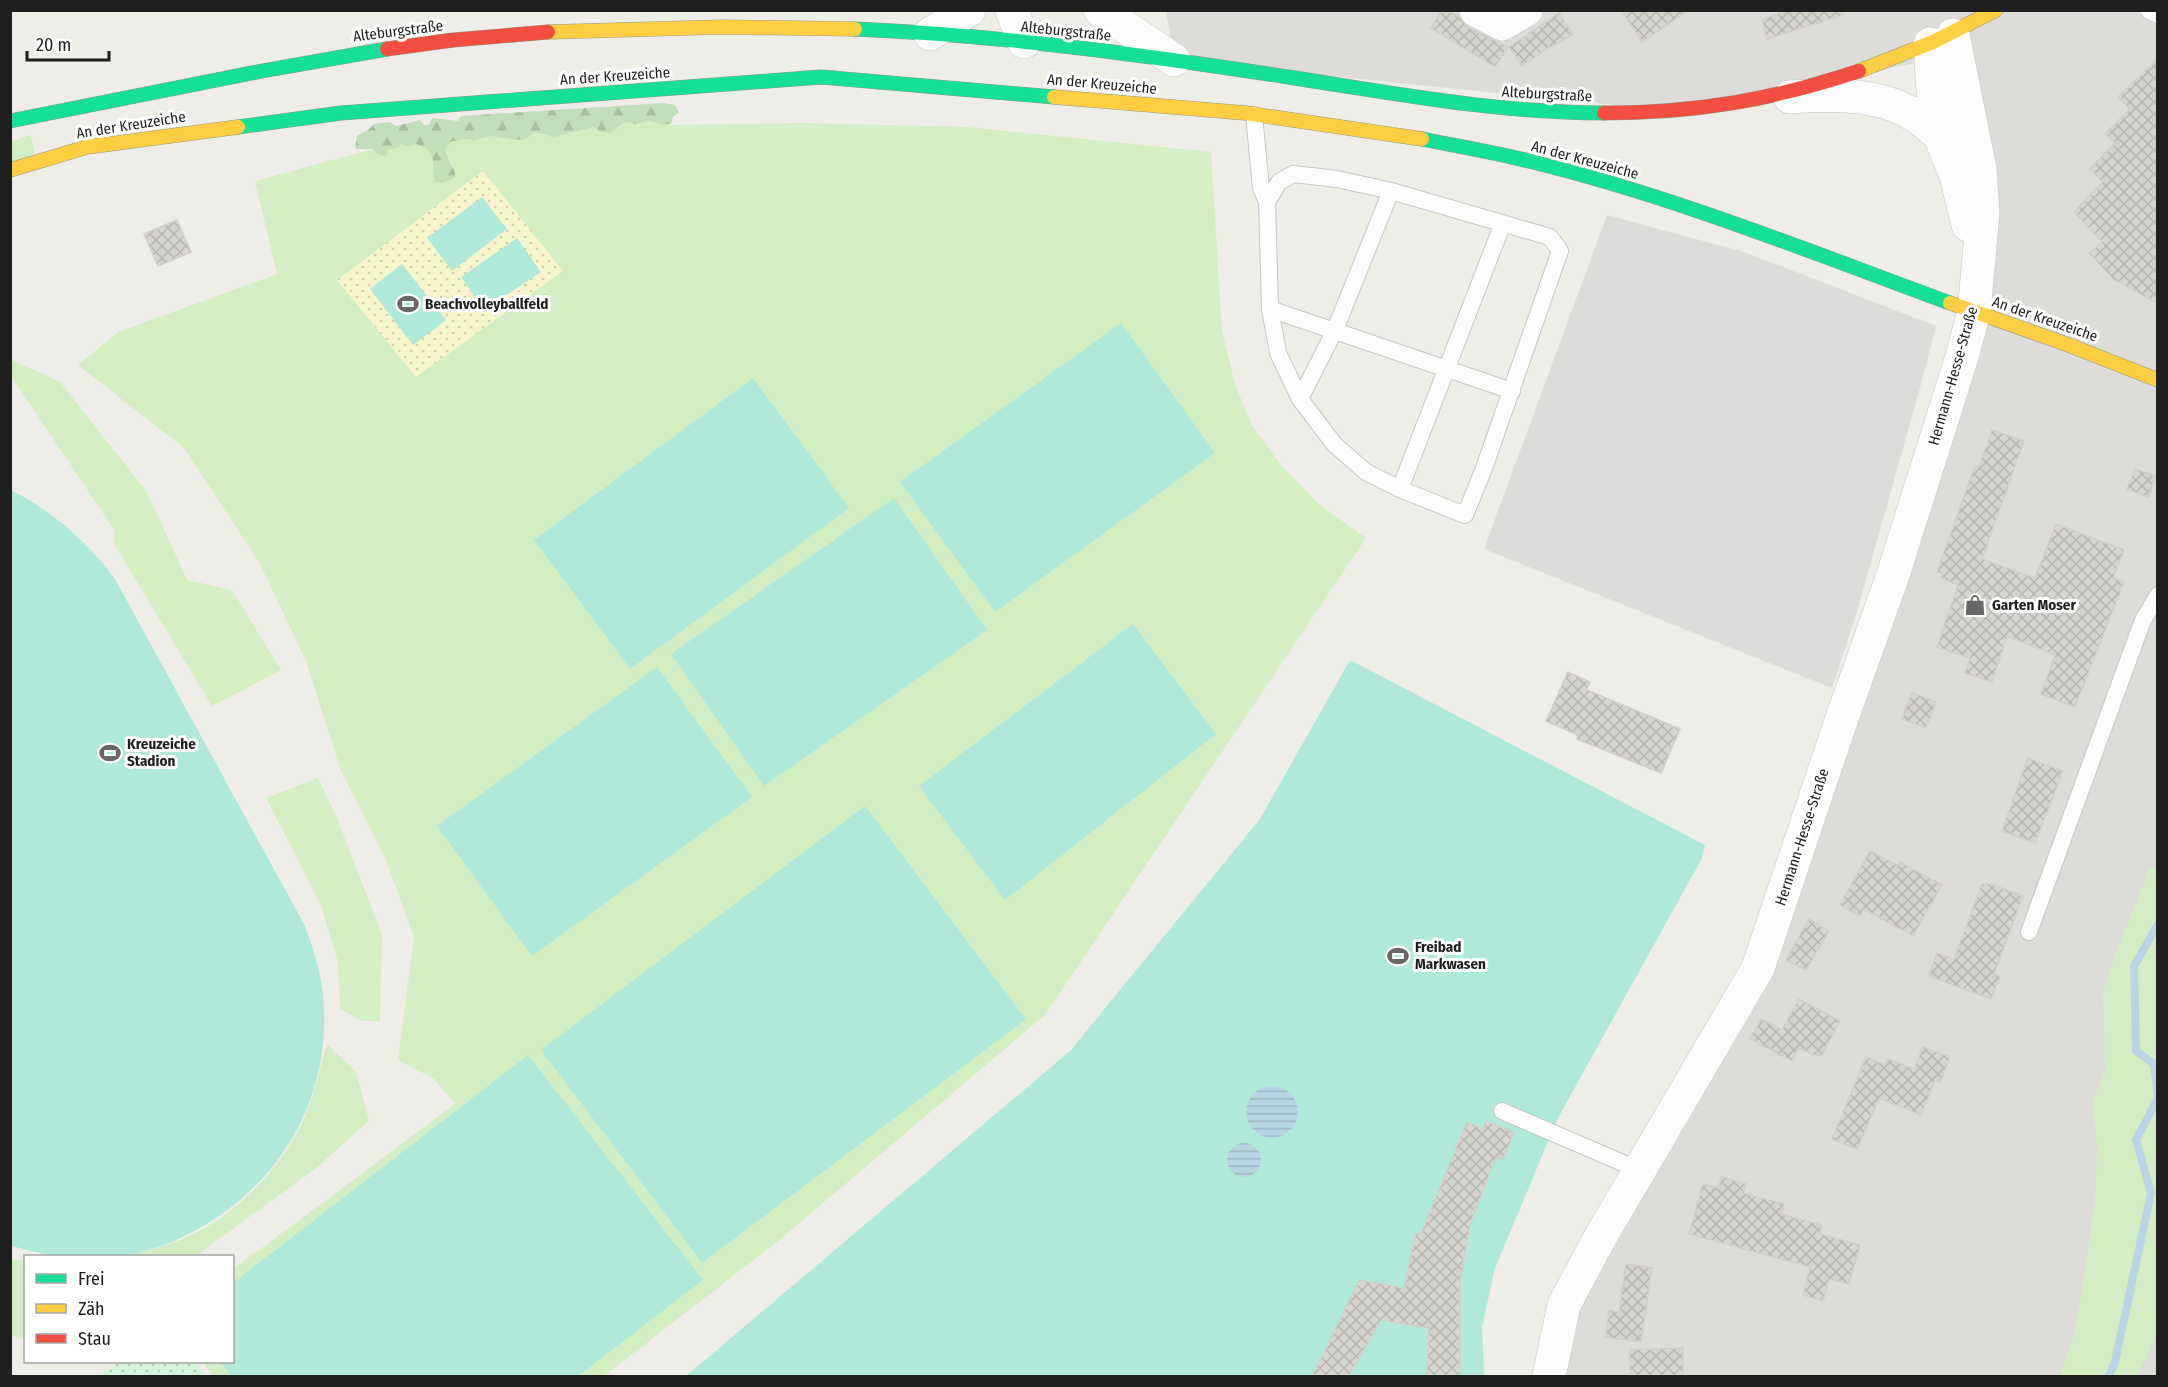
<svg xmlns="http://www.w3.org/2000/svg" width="2168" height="1387" font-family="'Fira Sans Condensed',sans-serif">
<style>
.residential{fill:#dddcd9}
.grass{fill:#d4eec4}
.forest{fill:url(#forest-firs)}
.sand{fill:url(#sand-dots)}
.park{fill:url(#park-dots)}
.pitch{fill:#b0e9da}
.parking{fill:#dcdcda}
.water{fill:url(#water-rules)}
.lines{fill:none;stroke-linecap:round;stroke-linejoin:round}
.stream{stroke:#b9d4e4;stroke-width:8}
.building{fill:url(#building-cross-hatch);stroke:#d1cfc9;stroke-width:1.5}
.lane-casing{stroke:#c6c6c4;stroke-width:18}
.street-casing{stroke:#c6c6c4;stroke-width:34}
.fast-casing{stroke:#93997e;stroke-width:15}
.slow-casing{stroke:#93997e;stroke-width:15}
.jam-casing{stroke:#93997e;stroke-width:15}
.lane{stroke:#fcfcfc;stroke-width:16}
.street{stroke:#fcfcfc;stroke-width:33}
.fast{stroke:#16e098;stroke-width:14}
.slow{stroke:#ffcf43;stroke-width:14}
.jam{stroke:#f24e42;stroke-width:14}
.labels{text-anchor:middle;stroke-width:6;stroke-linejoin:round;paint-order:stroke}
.street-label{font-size:15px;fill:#1f1f1f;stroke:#fff}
.poi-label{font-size:15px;font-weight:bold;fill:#1f1f1f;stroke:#fff;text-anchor:start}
</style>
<defs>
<pattern id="forest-firs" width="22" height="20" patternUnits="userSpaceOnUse" patternTransform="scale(1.5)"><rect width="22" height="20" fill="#c2dfbb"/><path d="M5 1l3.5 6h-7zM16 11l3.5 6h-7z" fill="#a6bfa0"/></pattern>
<pattern id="sand-dots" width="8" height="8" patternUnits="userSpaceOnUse" patternTransform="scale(1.5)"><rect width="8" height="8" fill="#f7f5cb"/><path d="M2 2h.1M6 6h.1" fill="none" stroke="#d3d2ae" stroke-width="1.8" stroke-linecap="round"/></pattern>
<pattern id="park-dots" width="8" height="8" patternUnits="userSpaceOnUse" patternTransform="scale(1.5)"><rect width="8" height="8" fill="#d4f6da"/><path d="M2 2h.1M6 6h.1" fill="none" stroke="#b6d2bb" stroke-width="1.8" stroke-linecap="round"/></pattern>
<pattern id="water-rules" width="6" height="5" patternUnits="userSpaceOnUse" patternTransform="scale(1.5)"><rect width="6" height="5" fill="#b9d4e4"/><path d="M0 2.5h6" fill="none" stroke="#9fb6c3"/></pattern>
<pattern id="building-cross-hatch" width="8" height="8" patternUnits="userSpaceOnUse" patternTransform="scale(1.5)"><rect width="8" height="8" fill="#d7d5d0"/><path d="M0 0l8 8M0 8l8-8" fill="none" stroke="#b8b6b2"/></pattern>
</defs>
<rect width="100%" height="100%" fill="#eeede8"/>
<path class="residential" d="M 1166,11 L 2157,11 L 2157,1376 L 1549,1376 L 1564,1305 L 1758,968 L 1974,312 L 1957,55 L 1674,111 L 1174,60 Z"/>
<path class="grass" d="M 651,121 L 663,125 L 806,123 L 967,127 L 1211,152 L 1222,331 L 1235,384 L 1252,426 L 1281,465 L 1320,505 L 1366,538 L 1045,1015 L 777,1242 L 604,1376 L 213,1376 L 202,1362 L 232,1362 L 233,1269 L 455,1104 L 434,1079 L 398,1060 L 414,937 L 386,860 L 341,771 L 306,661 L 259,562 L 184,448 L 78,365 L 118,332 L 277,274 L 255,181 L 373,149 L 387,155 L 388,149 L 398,148 L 400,144 L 416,144 L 429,149 L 432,153 L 433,170 L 441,183 L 455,178 L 452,163 L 445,150 L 450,142 L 467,139 L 475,141 L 489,136 L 517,140 L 526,139 L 535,132 L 570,134 L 591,128 L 593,126 L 600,132 L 626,122 L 636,124 Z
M 31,135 L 35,157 L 11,165 L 10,142 Z
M 10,359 L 60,382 L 147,492 L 187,580 L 232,590 L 281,670 L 212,706 L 114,544 L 115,531 L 11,376 Z
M 318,778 L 337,818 L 382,935 L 380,1021 L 362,1021 L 340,1009 L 338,962 L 321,905 L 266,798 Z
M 2157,866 L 2157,1334 L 2137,1376 L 2060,1376 L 2076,1328 L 2095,1202 L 2097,1149 L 2093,1102 L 2105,1070 L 2103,993 L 2117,950 L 2149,870 Z
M 327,1044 L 356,1072 L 369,1121 L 316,1168 L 196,1256 L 119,1256 C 142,1252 164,1247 185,1238 C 237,1215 280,1170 304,1119 C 315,1095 319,1069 327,1044 Z
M 10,1259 L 25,1261 L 25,1340 L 11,1335 Z"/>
<path class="forest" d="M 664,103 L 675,105 L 679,112 L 673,117 L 671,124 L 663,125 L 651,121 L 636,124 L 626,122 L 618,126 L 615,130 L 609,133 L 600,132 L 593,126 L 591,128 L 554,137 L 535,132 L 526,139 L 517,140 L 489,136 L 475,141 L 467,139 L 450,142 L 445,150 L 455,173 L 455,178 L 442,183 L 435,182 C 431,162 439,152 416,144 L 410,147 L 401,144 L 398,148 L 388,149 L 387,156 L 378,155 L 373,149 L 355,149 L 357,136 L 368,130 L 374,124 L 390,122 L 396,126 L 420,120 L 424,125 L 429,125 L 432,118 L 458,121 L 461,116 Z"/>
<path class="sand" d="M 483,171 L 563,271 L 416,377 L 337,280 Z"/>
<path class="park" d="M 120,1362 L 195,1362 L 206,1376 L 99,1376 Z"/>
<path class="pitch" d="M 482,197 L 507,229 L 452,271 L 427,238 Z
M 517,238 L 541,272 L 484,310 L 461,277 Z
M 402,264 L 446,320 L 413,345 L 370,289 Z
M 1121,323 L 1215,453 L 995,612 L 900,482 Z
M 753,378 L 849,508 L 630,669 L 534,540 Z
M 11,490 C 52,511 88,542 115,579 L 305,926 C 312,946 319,966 322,987 C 335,1083 290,1173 208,1223 C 180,1240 148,1254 114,1256 C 96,1258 73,1259 55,1256 C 40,1254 25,1249 11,1246 Z
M 894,498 L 987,630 L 764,786 L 671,654 Z
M 1133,624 L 1216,734 L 1005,900 L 919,786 Z
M 1350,660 L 1705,845 L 1701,860 L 1558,1118 L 1495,1268 L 1482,1327 L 1484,1376 L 686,1376 L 1070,1051 L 1260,819 Z
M 657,667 L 752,797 L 532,956 L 437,826 Z
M 865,806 L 1026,1019 L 702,1263 L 541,1050 Z
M 528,1055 L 703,1280 L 578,1376 L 232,1376 L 220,1362 L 232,1362 L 233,1283 Z"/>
<path class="parking" d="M 1607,215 L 1744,252 L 1936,326 L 1920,388 L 1858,608 L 1832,688 L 1484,549 Z"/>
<path class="water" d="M1246 1112a26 26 0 1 1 52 0a26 26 0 1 1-52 0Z
M1227 1160a17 17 0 1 1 34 0a17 17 0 1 1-34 0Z"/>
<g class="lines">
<path class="stream" d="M 2158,924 L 2134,966 L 2136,1051 L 2154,1064 L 2158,1097
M 2109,1376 L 2115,1362 L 2151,1193 L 2136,1140 L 2158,1098"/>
</g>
<path class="building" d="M 1442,10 L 1448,10 L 1459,17 L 1467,27 L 1508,47 L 1495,67 L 1431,28 Z
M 1621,10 L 1689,10 L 1642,42 Z
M 1788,10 L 1842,10 L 1843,15 L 1767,39 L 1762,20 Z
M 1559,13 L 1573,34 L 1552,47 L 1551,46 L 1522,66 L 1509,47 Z
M 2157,59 L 2157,303 L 2114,280 L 2089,253 L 2102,242 L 2074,212 L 2103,182 L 2090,169 L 2115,143 L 2105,134 L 2130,109 L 2118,97 Z
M 177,220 L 191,252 L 158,266 L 144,234 Z
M 1992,430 L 2024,441 L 1982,559 L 2035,578 L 2056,524 L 2124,550 L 2113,578 L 2124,582 L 2075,707 L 2041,694 L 2055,655 L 2007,636 L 1992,682 L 1965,673 L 1970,658 L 1937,647 L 1958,585 L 1941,578 L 1943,574 L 1937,572 L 1975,466 L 1979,467 Z
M 2135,469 L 2156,476 L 2148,497 L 2127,489 Z
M 1568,672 L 1590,682 L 1587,690 L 1680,729 L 1661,773 L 1577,739 L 1578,735 L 1546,721 Z
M 1912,693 L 1936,702 L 1926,728 L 1902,719 Z
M 2028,758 L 2063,771 L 2035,843 L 2002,831 Z
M 1870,851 L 1898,866 L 1900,862 L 1942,885 L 1913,936 L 1864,909 L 1860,916 L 1840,905 Z
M 1982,884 L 1991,884 L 2023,896 L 1994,974 L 2000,976 L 1991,999 L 1929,976 L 1937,953 L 1954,959 Z
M 1809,919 L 1829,931 L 1806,970 L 1786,960 Z
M 1799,999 L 1840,1021 L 1822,1055 L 1813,1055 L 1799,1048 L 1792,1061 L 1750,1039 L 1761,1019 L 1782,1030 Z
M 1923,1047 L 1950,1057 L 1940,1082 L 1935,1080 L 1921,1115 L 1879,1098 L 1857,1149 L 1832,1139 L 1866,1057 L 1885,1065 L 1888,1059 L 1914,1069 Z
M 1486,1121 L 1514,1133 L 1503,1159 L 1496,1157 L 1470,1224 L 1460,1282 L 1460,1377 L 1427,1377 L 1429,1328 L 1381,1320 L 1348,1377 L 1312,1377 L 1359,1280 L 1404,1288 L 1416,1233 L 1421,1234 L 1467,1122 L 1483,1129 Z
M 1722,1177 L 1746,1184 L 1743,1193 L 1784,1204 L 1781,1214 L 1822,1225 L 1820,1234 L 1860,1245 L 1849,1284 L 1829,1279 L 1823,1301 L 1803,1295 L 1810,1267 L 1689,1234 L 1703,1184 L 1718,1188 Z
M 1626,1264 L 1652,1268 L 1641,1342 L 1606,1337 L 1609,1310 L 1619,1312 Z
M 1683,1348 L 1683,1377 L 1630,1377 L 1630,1350 Z"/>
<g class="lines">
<defs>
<path id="lane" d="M 2148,10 L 2158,15
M 1254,115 L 1261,188 L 1267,202 L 1270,309 L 1278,353 L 1300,399 L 1334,444 L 1366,472 L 1400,489 L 1465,515 L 1483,471 L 1560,251 L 1550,237 L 1391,191 L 1337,179 L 1293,174 L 1279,182 L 1267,202
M 1270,309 L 1512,391
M 1300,399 L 1335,330 L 1391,191
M 1400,489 L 1503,223
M 2029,932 L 2143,620 L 2158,595
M 1502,1111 L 1639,1170"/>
<path id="street" d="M 1012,10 L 1024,42
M 1100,10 L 1174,60
M 1476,10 L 1502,24 L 1526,10
M 930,34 L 969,10
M 1930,44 L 1934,105 L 1940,136 L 1956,176 L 1968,225
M 1790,97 C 1830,94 1879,93 1914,115 C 1924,121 1932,129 1940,136
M 1549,1376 L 1564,1305 L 1598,1241 L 1758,968 L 1841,721 L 1893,575 L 1961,360 L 1974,312 L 1983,213 L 1980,169 L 1953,35"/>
<path id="fast" d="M 855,29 C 1000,35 1144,55 1288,77 C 1393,93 1497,113 1604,113
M 10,121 L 262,71 L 387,49
M 238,127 L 341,113 L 821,77 L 1054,97
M 1422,139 C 1457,146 1493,152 1529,161 C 1673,196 1811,252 1950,303"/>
<path id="slow" d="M 548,32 L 722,27 L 855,29
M 1859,71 L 1933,42 L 1996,10
M 1054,97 L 1245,113 L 1422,139
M 10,170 L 87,147 L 238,127
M 1950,303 L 2066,344 L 2158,380"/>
<path id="jam" d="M 387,49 L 453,40 L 548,32
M 1604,113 C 1695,113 1772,100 1859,71"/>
</defs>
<use href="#lane" class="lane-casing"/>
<use href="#street" class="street-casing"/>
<use href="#fast" class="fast-casing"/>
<use href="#slow" class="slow-casing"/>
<use href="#jam" class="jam-casing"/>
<use href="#lane" class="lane"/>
<use href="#street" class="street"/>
<use href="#fast" class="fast"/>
<use href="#slow" class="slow"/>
<use href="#jam" class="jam"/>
</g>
<defs>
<symbol id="stadium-bare" viewBox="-9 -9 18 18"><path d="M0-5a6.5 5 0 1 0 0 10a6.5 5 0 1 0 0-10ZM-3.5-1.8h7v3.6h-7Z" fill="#676765" stroke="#fff" stroke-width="2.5" paint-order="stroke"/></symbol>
<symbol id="shop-bare" viewBox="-9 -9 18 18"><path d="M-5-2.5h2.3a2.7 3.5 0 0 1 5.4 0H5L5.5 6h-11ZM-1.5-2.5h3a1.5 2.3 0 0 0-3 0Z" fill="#676765" stroke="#fff" stroke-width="2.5" paint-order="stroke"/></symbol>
</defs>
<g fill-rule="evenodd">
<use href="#stadium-bare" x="393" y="289" width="30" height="30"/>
<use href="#shop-bare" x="1960" y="590" width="30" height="30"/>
<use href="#stadium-bare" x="95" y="738" width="30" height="30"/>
<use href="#stadium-bare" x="1383" y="941" width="30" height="30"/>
</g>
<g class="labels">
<g class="street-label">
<text transform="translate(398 31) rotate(-7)" y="5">Alteburgstraße</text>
<text transform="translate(1066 31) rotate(6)" y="5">Alteburgstraße</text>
<text transform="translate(615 76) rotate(-4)" y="5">An der Kreuzeiche</text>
<text transform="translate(1102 84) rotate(5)" y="5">An der Kreuzeiche</text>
<text transform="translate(1547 94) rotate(3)" y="5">Alteburgstraße</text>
<text transform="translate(131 125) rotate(-9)" y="5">An der Kreuzeiche</text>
<text transform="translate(1585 160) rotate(15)" y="5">An der Kreuzeiche</text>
<text transform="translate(2045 319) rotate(19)" y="5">An der Kreuzeiche</text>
<text transform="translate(1953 376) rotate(-74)" y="5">Hermann-Hesse-Straße</text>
<text transform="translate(1802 837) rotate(-72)" y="5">Hermann-Hesse-Straße</text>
</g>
<g class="poi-label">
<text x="425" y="309">Beachvolleyballfeld</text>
<text x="1992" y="610">Garten Moser</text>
<text x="127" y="749">Kreuzeiche<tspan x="127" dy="17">Stadion</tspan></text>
<text x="1415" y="952">Freibad<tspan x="1415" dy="17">Markwasen</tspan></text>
</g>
</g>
<rect width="2168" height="1387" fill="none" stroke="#1f1f1f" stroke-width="24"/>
<rect x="24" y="1255" width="210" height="108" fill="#ffffff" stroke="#a5a5a5" stroke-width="1.5"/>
<rect x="36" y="1274" width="30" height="9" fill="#16e098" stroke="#a5a5a5" stroke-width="1.5"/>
<text x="78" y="1285" font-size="18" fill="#1f1f1f">Frei</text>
<rect x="36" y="1304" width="30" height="9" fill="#ffcf43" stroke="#a5a5a5" stroke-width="1.5"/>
<text x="78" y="1315" font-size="18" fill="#1f1f1f">Zäh</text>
<rect x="36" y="1334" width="30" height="9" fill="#f24e42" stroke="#a5a5a5" stroke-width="1.5"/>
<text x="78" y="1345" font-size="18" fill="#1f1f1f">Stau</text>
<path d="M27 51v9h82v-9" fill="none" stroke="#1f1f1f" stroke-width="3"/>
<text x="36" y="51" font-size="18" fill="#1f1f1f" stroke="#ffffff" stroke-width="4.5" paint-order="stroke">20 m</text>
</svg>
